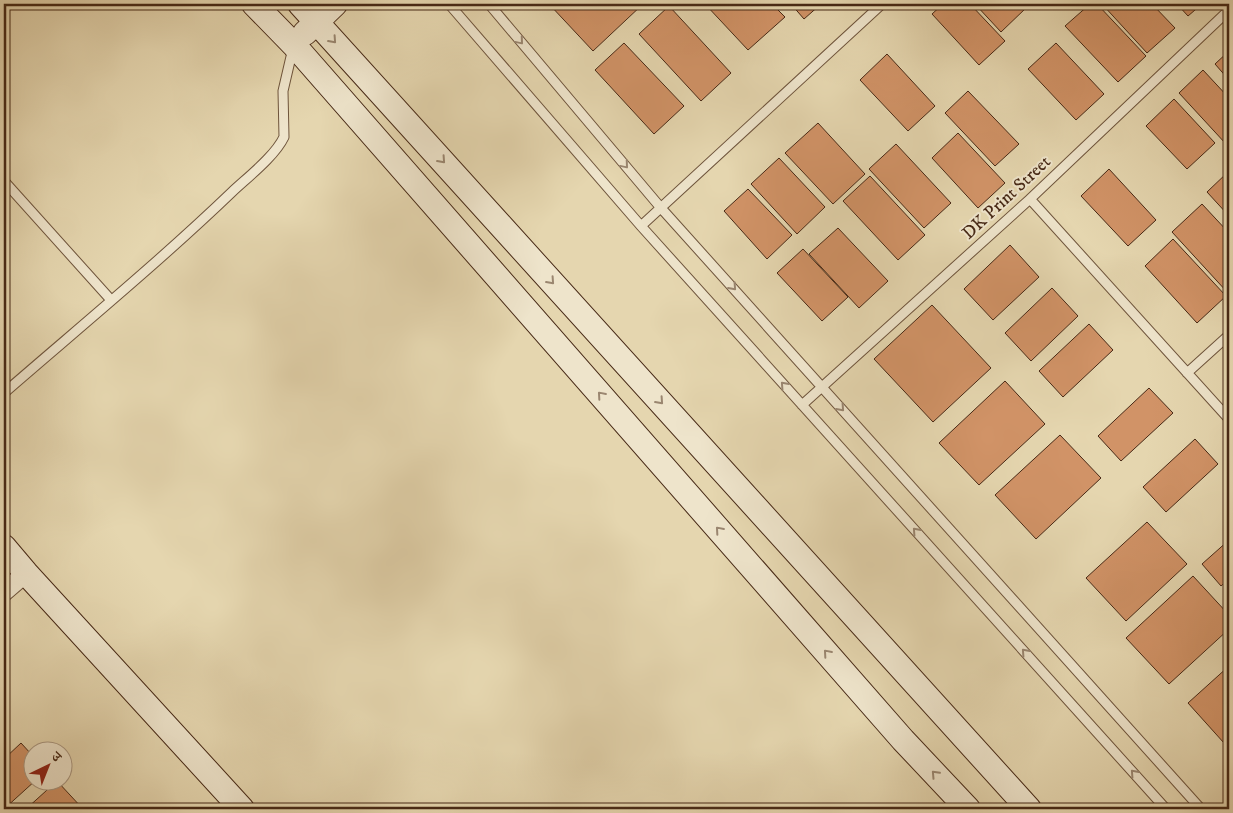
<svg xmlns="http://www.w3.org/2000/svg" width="1233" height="813" font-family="'IM FELL DW Pica','Noto Serif Devanagari',serif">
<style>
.building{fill:#d19367;stroke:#472916}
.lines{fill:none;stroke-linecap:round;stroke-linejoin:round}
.lane-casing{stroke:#6e543c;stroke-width:11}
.street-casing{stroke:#6e543c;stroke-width:20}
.secondary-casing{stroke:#472916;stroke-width:26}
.lane{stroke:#eee4cb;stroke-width:9}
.street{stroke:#eee4cb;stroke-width:18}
.secondary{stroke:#eee4cb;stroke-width:24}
.oneway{stroke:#9a8670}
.labels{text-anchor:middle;stroke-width:4;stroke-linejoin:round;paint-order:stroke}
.street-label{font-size:18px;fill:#472916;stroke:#eee4cb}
</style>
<rect width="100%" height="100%" fill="#e5d6af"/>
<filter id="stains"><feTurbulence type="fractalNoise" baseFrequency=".004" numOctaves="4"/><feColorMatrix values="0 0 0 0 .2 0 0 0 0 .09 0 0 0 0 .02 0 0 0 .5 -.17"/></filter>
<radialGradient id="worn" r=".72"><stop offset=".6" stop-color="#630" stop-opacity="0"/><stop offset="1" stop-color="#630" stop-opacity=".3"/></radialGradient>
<path class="building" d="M 549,4 L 643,4 L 593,51 Z
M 705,4 L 772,4 L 785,17 L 748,50 Z
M 791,4 L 821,4 L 804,19 Z
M 943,4 L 970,4 L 1005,41 L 979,65 L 932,14 Z
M 975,4 L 1021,4 L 1026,8 L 1001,32 Z
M 1090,4 L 1097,4 L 1146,56 L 1118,82 L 1065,26 Z
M 1102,4 L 1152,4 L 1175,28 L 1147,53 Z
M 1177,4 L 1202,4 L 1188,16 Z
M 669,6 L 731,73 L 701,101 L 639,34 Z
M 624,43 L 684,106 L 654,134 L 595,70 Z
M 1056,43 L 1104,94 L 1076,120 L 1028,69 Z
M 1229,51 L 1229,80 L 1215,64 Z
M 887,54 L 935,106 L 908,131 L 860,80 Z
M 1203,70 L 1229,98 L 1229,142 L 1226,144 L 1179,93 Z
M 968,91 L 1019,144 L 995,166 L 945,113 Z
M 1174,99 L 1215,143 L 1187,169 L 1146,126 Z
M 818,123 L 865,174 L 833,204 L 785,153 Z
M 958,133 L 1005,183 L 978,208 L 932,158 Z
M 896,144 L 951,203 L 924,228 L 869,169 Z
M 779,158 L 825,207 L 797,234 L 751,184 Z
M 1109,169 L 1156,220 L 1128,246 L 1081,196 Z
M 1229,171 L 1229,216 L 1207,192 Z
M 870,176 L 925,235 L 898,260 L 843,201 Z
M 748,189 L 792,235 L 767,259 L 724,211 Z
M 1202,204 L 1229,233 L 1228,293 L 1172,232 Z
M 838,228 L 888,281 L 859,308 L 809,254 Z
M 1173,239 L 1226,296 L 1197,323 L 1145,266 Z
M 1010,245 L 1039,277 L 993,320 L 964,289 Z
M 803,249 L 848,297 L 822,321 L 777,273 Z
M 1052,288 L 1078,316 L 1031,361 L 1005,333 Z
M 932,305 L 991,368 L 933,422 L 874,359 Z
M 1089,324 L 1113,350 L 1063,397 L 1039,371 Z
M 1005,381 L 1045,424 L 979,485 L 939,443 Z
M 1149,388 L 1173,413 L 1121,461 L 1098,436 Z
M 1060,435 L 1101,478 L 1036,539 L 995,495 Z
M 1195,439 L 1218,464 L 1166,512 L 1143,487 Z
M 1147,522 L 1187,564 L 1126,621 L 1086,578 Z
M 1229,540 L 1229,579 L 1221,586 L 1202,564 Z
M 1193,576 L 1229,615 L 1229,629 L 1169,684 L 1126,638 Z
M 1229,666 L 1229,738 L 1224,743 L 1188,703 Z
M 21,743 L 32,755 L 32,780 L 36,780 L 4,809 L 4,759 Z
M 57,781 L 83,809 L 26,809 Z"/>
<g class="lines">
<defs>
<path id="lane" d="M 449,4 L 641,226 L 1166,809
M 489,4 L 661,208 L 1201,809
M 4,181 L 111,300
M 1030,199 L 1229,419
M 641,226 L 882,4
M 1187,373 L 1229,335
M 4,393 C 80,327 159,262 232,192 C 248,177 275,156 284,137 L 283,91 L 293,48
M 802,405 L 1030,199 L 1229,10"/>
<path id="street" d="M 4,592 L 26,573"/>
<path id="secondary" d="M 254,4 L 294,45 L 903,740 L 968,809
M 300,4 L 1029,809
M 305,33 L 335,4
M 4,547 L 26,573 L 242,809"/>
</defs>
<use href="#lane" class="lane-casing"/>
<use href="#street" class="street-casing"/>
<use href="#secondary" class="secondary-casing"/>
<use href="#lane" class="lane"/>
<use href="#street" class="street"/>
<use href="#secondary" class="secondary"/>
</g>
<defs><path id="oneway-chevron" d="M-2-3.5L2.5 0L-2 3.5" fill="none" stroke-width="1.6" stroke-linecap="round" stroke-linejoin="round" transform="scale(1.25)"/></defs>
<g class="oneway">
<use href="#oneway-chevron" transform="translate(333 40) rotate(48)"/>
<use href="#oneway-chevron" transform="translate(520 41) rotate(50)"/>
<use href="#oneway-chevron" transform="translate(442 160) rotate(48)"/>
<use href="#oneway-chevron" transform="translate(625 165) rotate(50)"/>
<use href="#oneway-chevron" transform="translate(551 281) rotate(48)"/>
<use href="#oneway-chevron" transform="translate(733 287) rotate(48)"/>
<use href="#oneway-chevron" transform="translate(784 385) rotate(-132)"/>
<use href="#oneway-chevron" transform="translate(601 395) rotate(-131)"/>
<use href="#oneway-chevron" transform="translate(660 401) rotate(48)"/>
<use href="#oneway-chevron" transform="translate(841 408) rotate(48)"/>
<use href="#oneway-chevron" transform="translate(719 530) rotate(-131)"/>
<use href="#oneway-chevron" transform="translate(916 531) rotate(-132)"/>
<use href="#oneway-chevron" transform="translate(1025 652) rotate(-132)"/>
<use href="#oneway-chevron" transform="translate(827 653) rotate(-131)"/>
<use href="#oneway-chevron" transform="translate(1134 773) rotate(-132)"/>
<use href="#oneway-chevron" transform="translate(935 774) rotate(-133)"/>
</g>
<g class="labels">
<g class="street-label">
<text transform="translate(1006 197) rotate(-43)" y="6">DK Print Street</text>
</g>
</g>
<rect width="1233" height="813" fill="none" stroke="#e5d6af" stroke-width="20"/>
<rect x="5" y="5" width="1223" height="803" fill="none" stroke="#472916" stroke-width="2.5"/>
<rect x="10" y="10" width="1213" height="793" fill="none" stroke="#472916"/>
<g transform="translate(48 766) rotate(43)"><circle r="24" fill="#eee4cb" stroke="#ab9983"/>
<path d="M0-4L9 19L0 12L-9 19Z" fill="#8f2418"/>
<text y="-8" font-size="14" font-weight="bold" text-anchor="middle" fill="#472916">उ</text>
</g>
<rect width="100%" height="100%" filter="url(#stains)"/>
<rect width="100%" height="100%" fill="url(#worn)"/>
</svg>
